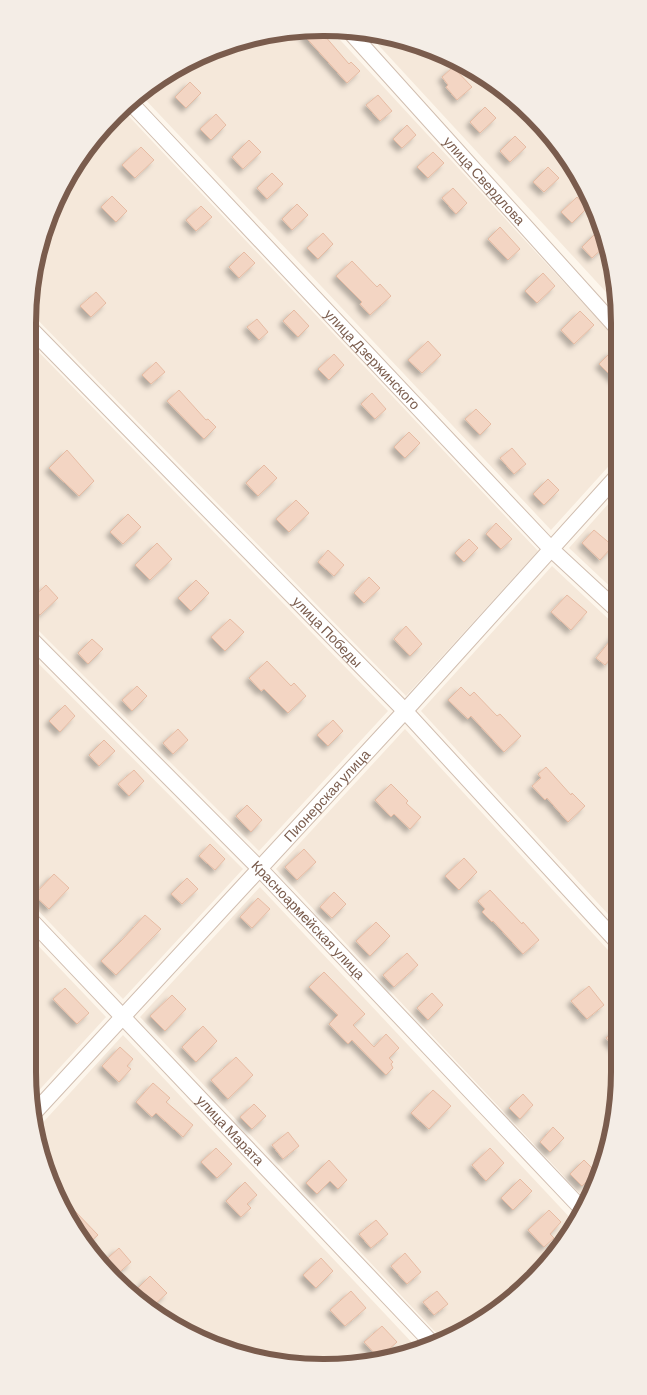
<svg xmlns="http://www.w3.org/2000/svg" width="647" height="1395" font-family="Barlow,sans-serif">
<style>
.residential{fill:#f5e8da}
.building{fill:#f3d5c3;stroke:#e6bba3;filter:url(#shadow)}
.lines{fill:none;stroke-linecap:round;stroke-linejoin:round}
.minor-casing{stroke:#d1beb0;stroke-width:17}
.minor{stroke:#fff;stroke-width:15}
.labels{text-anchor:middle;stroke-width:5;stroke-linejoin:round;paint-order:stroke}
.street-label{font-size:14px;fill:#7a5c4d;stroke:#fffaf3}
.rim{fill:none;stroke:#7a5c4d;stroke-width:6}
</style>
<defs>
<filter id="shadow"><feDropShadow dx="-4" dy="4" stdDeviation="2.5" flood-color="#0004"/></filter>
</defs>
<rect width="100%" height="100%" fill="#fdf6ec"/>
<path class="residential" d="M 323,28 L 330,29 L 617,340 L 617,457 L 551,530 L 142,96 L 210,50 Z
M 371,37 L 437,50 L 503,88 L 558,143 L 597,210 L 617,285 L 617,304 Z
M 122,109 L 538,551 L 406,696 L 30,312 L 50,210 L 114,114 Z
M 28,341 L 388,711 L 259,851 L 28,620 Z
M 618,493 L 618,594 L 569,548 Z
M 552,566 L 618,628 L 619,926 L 421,711 Z
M 28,653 L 243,869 L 123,999 L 28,900 Z
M 405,729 L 619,962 L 619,1072 L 597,1185 L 587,1201 L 276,869 Z
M 260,887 L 574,1222 L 546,1267 L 471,1328 L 442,1339 L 140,1017 Z
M 28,935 L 106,1017 L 32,1098 L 28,1071 Z
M 123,1035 L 417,1348 L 381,1362 L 266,1362 L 176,1328 L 101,1266 L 43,1167 L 37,1129 Z"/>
<path class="building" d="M 318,28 L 349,64 L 351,62 L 360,71 L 347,83 L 301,32 Z
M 453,67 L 472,87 L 457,100 L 446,87 L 448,85 L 442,77 Z
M 190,82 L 201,93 L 186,108 L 175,97 Z
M 378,95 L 392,111 L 380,121 L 366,105 Z
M 485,107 L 496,118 L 480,133 L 470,122 Z
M 216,114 L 226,125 L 211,140 L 200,129 Z
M 407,125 L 416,135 L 402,148 L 393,139 Z
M 515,136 L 526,147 L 510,162 L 500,151 Z
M 249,140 L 261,152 L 243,169 L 232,157 Z
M 141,147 L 154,160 L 135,178 L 122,165 Z
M 433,152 L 444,163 L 428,178 L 417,167 Z
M 548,167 L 559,178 L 544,192 L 533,182 Z
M 272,173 L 283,184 L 267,199 L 257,188 Z
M 453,188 L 467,203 L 456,214 L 442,198 Z
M 112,196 L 127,211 L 116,222 L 101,207 Z
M 577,197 L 587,208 L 572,223 L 561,212 Z
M 297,204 L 308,215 L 292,230 L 282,219 Z
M 201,206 L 212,217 L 196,231 L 186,220 Z
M 500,227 L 520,249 L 508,260 L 488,239 Z
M 597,232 L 605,240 L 606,245 L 592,258 L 582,247 Z
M 323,233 L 333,244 L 318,259 L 307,248 Z
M 244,252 L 255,263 L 239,278 L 229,267 Z
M 352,261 L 377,287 L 380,284 L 391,296 L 370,315 L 360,304 L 362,302 L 336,276 Z
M 543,273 L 555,286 L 537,303 L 525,291 Z
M 96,292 L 106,303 L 91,317 L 80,306 Z
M 294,310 L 309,326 L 298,337 L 283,321 Z
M 580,311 L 594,325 L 574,344 L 561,330 Z
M 257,319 L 268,332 L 259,340 L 247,327 Z
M 428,341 L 441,355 L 422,373 L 408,360 Z
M 612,351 L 617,357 L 617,382 L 599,364 Z
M 334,354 L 344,365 L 329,380 L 318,369 Z
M 156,362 L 165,372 L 151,384 L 142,375 Z
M 179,390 L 206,420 L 208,419 L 216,427 L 204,439 L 167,401 Z
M 372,393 L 386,409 L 375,419 L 361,404 Z
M 476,409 L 491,424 L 480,435 L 465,419 Z
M 409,432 L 420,443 L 405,458 L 394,447 Z
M 512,448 L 526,464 L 514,474 L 500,458 Z
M 67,450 L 94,481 L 79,496 L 49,468 Z
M 264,465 L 277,478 L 258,496 L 246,483 Z
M 548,479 L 559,490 L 544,505 L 533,494 Z
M 296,500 L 309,513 L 289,532 L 276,519 Z
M 128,514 L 141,527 L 123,544 L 110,532 Z
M 496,523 L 512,539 L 501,549 L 486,534 Z
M 594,530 L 613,546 L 600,560 L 582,543 Z
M 469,539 L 478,548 L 464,562 L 455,553 Z
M 157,543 L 172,559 L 150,580 L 135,565 Z
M 328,550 L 344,565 L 334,576 L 318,562 Z
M 369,577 L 380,588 L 364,603 L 354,593 Z
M 196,580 L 209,593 L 191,611 L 178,598 Z
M 46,585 L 58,598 L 40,615 L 28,602 Z
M 567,595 L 587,612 L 571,630 L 551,612 Z
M 230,619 L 244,632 L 225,651 L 211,637 Z
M 406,626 L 422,644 L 410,656 L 394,639 Z
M 618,631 L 618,650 L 605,665 L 596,658 Z
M 92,639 L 103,649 L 88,664 L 78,653 Z
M 267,661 L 291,686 L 294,683 L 306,696 L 288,713 L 264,689 L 261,691 L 249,678 Z
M 137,686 L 147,696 L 132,711 L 122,700 Z
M 461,687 L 470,696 L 474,692 L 497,716 L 500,714 L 521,736 L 504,752 L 471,716 L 468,719 L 448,700 Z
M 65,705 L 75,716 L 60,732 L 49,721 Z
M 333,720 L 343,731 L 328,746 L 317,735 Z
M 178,729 L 188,740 L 173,754 L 163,743 Z
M 104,740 L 115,751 L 99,766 L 89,755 Z
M 546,767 L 571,795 L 572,793 L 585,806 L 568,822 L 547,798 L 545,800 L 532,786 L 541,778 L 538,774 Z
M 134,770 L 144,781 L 129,796 L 118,784 Z
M 391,784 L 408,801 L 406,803 L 421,817 L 410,829 L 394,814 L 391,817 L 375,800 Z
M 247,805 L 262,820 L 251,832 L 236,816 Z
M 210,844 L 225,859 L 215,870 L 199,856 Z
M 304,849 L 316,862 L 297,880 L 285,867 Z
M 464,858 L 477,872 L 459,890 L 445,876 Z
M 54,874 L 69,888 L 49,909 L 34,895 Z
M 187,878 L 198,889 L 182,904 L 171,894 Z
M 490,890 L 522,924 L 523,922 L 539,940 L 523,954 L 493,921 L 492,922 L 482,912 L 485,909 L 478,901 Z
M 334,892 L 346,904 L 332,918 L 320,907 Z
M 258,898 L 270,909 L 252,928 L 240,917 Z
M 145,915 L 161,929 L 116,975 L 101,961 L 122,940 Z
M 376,922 L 390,936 L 370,956 L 356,941 Z
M 407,953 L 418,965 L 394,987 L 383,975 Z
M 324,972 L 365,1014 L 353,1025 L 374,1047 L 386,1034 L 399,1048 L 389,1058 L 393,1062 L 391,1064 L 393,1068 L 386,1075 L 352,1040 L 348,1044 L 329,1024 L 338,1015 L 309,987 Z
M 589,986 L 604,1005 L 587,1019 L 571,1001 Z
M 65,988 L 89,1013 L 77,1024 L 53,999 Z
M 432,993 L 443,1005 L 428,1020 L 417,1008 Z
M 172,995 L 186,1009 L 165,1031 L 150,1016 Z
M 203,1026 L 217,1041 L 196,1062 L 182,1047 Z
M 619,1026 L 619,1052 L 606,1038 Z
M 120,1047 L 133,1059 L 127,1066 L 131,1069 L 119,1082 L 102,1066 Z
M 236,1057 L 253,1075 L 228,1099 L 211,1080 Z
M 153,1083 L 170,1098 L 166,1102 L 193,1125 L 183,1137 L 156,1113 L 152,1117 L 136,1102 Z
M 433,1090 L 451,1106 L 429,1129 L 411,1113 Z
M 523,1094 L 533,1105 L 520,1119 L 509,1108 Z
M 254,1104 L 266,1116 L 252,1129 L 240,1117 Z
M 553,1127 L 564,1138 L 550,1152 L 540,1142 Z
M 288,1132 L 299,1146 L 283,1159 L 272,1145 Z
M 216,1148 L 232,1164 L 217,1178 L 201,1162 Z
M 490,1148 L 504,1163 L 486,1181 L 472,1165 Z
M 329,1160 L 347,1180 L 338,1189 L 330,1181 L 317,1194 L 306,1183 Z
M 584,1160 L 596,1172 L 582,1186 L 570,1174 Z
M 520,1179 L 532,1191 L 513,1210 L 501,1198 Z
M 245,1182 L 257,1195 L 247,1204 L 251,1208 L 241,1217 L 226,1201 Z
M 73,1209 L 98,1235 L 88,1244 L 69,1212 Z
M 549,1210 L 561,1222 L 550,1234 L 554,1238 L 544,1247 L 528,1230 Z
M 376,1220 L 388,1234 L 371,1248 L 359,1234 Z
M 119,1248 L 131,1262 L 114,1277 L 100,1265 Z
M 405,1253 L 421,1272 L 407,1284 L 391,1266 Z
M 321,1258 L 333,1271 L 316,1288 L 303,1275 Z
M 150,1276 L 167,1293 L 151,1308 L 133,1293 Z
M 351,1291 L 366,1308 L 345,1326 L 330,1310 Z
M 437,1291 L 448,1304 L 434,1315 L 423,1302 Z
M 382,1326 L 397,1342 L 379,1358 L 364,1342 Z"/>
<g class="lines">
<defs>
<g id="minor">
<path id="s1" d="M 351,33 L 617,328"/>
<path id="s2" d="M 131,103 L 551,549 L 618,611"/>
<path id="s3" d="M 28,326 L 405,711 L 619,944"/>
<path id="s4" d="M 28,636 L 260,869 L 582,1209"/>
<path id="s5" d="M 28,917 L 432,1343"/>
<path id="s6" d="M 34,1113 L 405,711 L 618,475"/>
</g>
</defs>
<use href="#minor" class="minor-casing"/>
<use href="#minor" class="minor"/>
</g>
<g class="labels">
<g class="street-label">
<text dy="5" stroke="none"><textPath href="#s1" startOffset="199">улица Свердлова</textPath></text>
<text dy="5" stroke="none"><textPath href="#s2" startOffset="352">улица Дзержинского</textPath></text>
<text dy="5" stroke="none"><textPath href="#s3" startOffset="428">улица Победы</textPath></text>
<text dy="5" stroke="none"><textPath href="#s6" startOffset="432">Пионерская улица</textPath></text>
<text dy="5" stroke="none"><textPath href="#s4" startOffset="399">Красноармейская улица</textPath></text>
<text dy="5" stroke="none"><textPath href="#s5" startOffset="294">улица Марата</textPath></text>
</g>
</g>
<path d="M0 0H647V1395H0ZM323 36H324A287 287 0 0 1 611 323V1072A287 287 0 0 1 324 1359H323A287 287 0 0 1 36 1072V323A287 287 0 0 1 323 36Z" fill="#f4ede6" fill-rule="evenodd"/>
<path class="rim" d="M323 36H324A287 287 0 0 1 611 323V1072A287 287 0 0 1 324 1359H323A287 287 0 0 1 36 1072V323A287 287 0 0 1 323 36Z"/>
</svg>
